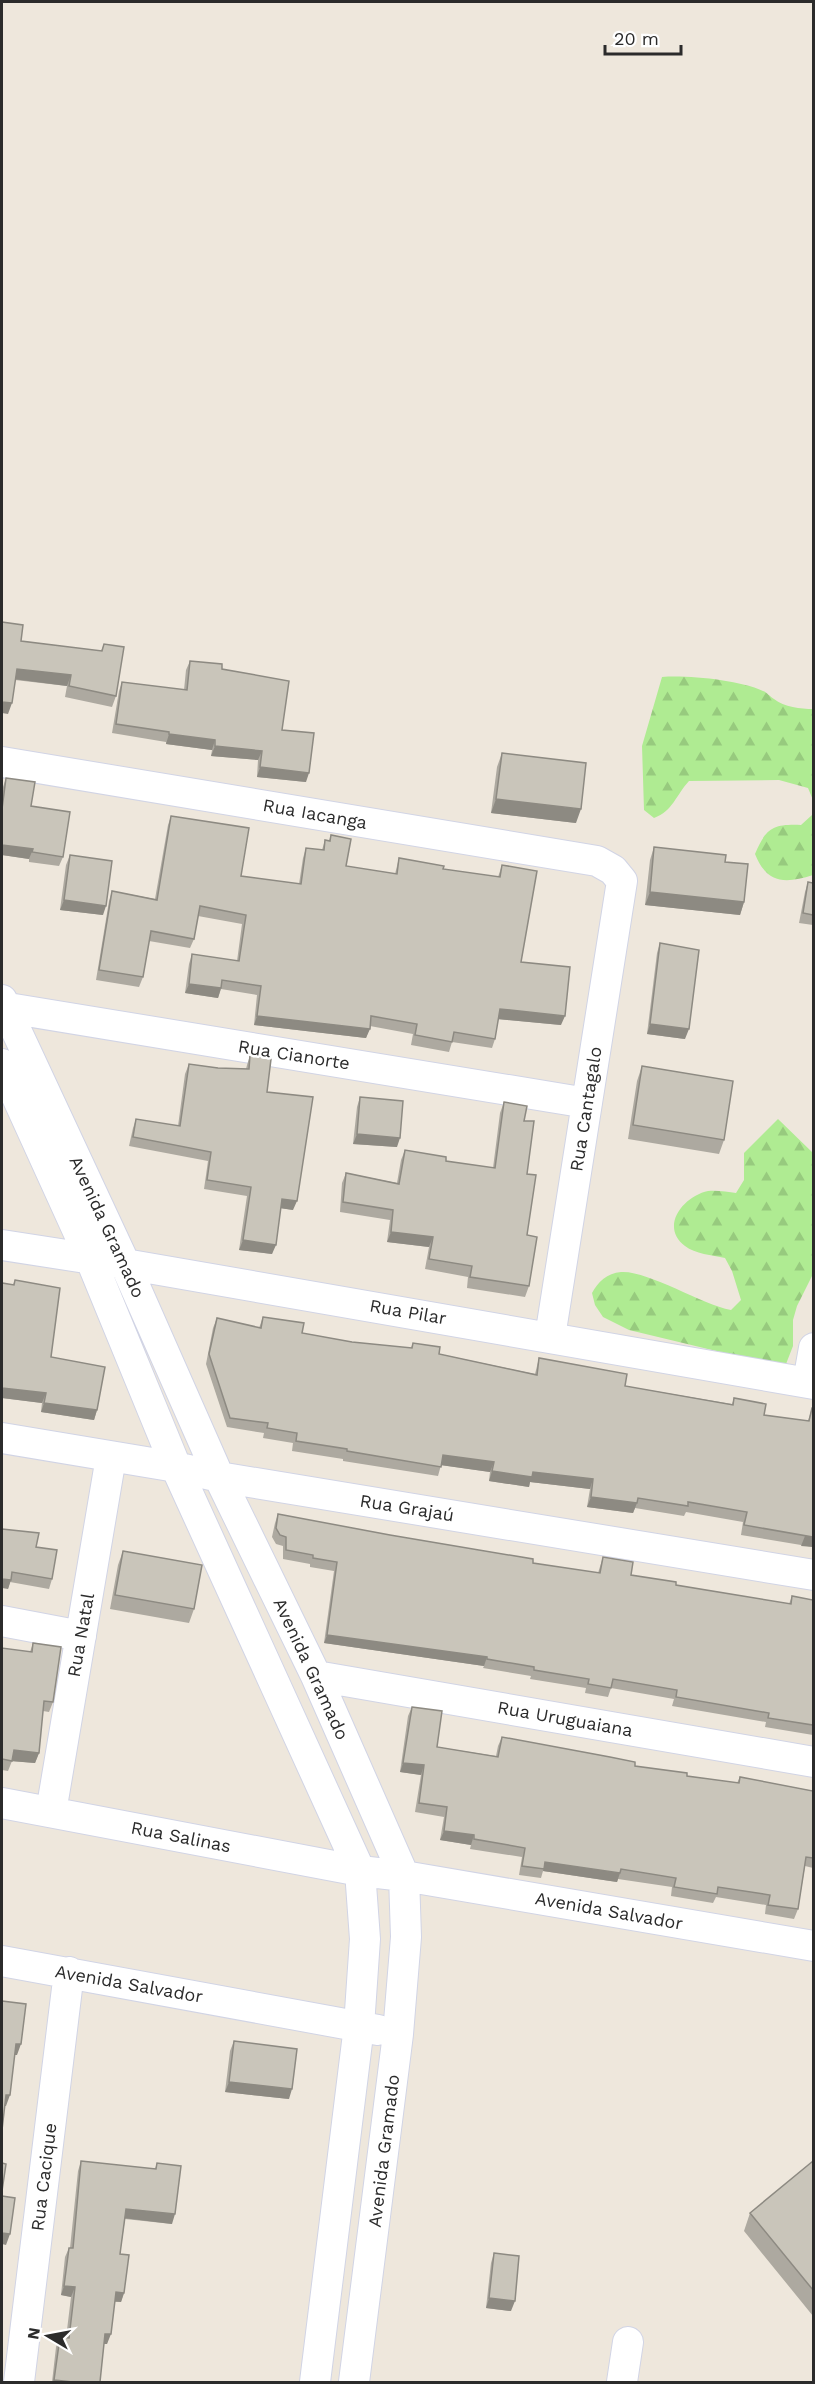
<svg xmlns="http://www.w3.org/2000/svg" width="815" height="2384" font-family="'Work Sans',sans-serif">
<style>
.forest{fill:url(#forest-firs)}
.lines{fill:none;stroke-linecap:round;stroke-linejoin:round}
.minor-casing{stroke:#d1d4e5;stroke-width:32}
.minor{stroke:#fff;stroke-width:30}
.wall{fill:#ada9a0}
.shaded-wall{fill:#8d8a82}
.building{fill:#c9c5ba;stroke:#8d8a82;stroke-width:1.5}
.labels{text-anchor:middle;stroke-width:5;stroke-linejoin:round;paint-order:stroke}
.street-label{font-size:18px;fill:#2b2b2b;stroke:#fff}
</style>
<defs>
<pattern id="forest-firs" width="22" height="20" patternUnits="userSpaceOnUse" patternTransform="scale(1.5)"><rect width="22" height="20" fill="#afeb92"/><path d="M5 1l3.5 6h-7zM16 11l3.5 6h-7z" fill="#97ca7e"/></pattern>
</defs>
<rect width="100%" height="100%" fill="#eee7dc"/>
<path class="forest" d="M 662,677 C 688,675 739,680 763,691 C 767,692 770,697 774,699 C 784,707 801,709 813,709 L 813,875 C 785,884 767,884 755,854 C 766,828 773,824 801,825 L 812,815 L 813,800 L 808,788 L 779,780 L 689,781 C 676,795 673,811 654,818 L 644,810 L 642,746 Z
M 778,1119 L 813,1153 L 813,1274 L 797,1306 L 793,1320 L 793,1346 L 786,1364 L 737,1356 L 629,1330 L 603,1317 L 595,1305 L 592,1293 C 598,1282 607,1273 621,1272 C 647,1270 701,1304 731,1310 L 741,1300 L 732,1271 L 725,1258 C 712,1255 695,1254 685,1246 C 659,1226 684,1196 708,1191 C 717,1190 728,1192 736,1193 L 744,1180 L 744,1153 Z"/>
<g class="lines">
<defs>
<path id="minor" d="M 2,762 L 597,861 L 613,870 L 622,881 L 550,1337
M 2,1000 L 125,1264 L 219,1477 L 316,1676 L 404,1876 L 406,1937 L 398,2034 L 354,2382
M 2,1007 L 587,1103
M 2,1064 L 91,1260 L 176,1467 L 360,1871 L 365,1939 L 359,2026 L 315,2382
M 2,1245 L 125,1264 L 814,1384
M 808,1382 L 814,1348
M 2,1438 L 176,1467 L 219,1477 L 814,1575
M 2,1621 L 81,1636
M 316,1676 L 814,1762
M 2,1803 L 360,1871 L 404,1876 L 814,1946
M 51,1812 L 111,1457
M 2,1961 L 378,2030
M 19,2382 L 69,1972
M 622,2382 L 628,2342"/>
</defs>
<use href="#minor" class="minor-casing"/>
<use href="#minor" class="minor"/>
</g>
<path class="wall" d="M 21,641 L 101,651 L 104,644 L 116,696 L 112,707 L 65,697 L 67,686 L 15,680 L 8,714 Z
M 190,661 L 222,669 L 282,730 L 306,782 L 257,777 L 258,760 L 211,756 L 212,750 L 166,744 L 166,742 L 112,733 L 119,691 L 122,682 L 184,690 L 186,670 Z
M 502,753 L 576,823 L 491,813 L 497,767 Z
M 6,778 L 31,806 L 63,857 L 59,866 L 29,862 L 29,859 L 2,855 L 2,794 L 3,787 Z
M 171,816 L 241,876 L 299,884 L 303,858 L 306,848 L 322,850 L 325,840 L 329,841 L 331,835 L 346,866 L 395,874 L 399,858 L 443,869 L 498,877 L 502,865 L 521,962 L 561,1025 L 498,1019 L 495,1039 L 492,1048 L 452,1042 L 449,1052 L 411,1045 L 413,1034 L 370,1026 L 366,1038 L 254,1025 L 257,995 L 221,989 L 218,998 L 185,993 L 189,964 L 192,954 L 237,961 L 242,924 L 198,916 L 194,939 L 190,948 L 149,941 L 143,977 L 139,987 L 96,980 L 109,901 L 112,891 L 155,899 L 168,825 Z
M 654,847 L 725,862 L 744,902 L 740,915 L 645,905 L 650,860 Z
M 70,855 L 103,915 L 60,910 L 66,865 Z
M 808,882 L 813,883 L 813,925 L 799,923 L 805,892 Z
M 660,943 L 685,1039 L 647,1034 L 657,953 Z
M 250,1055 L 267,1092 L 293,1210 L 281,1208 L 272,1254 L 239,1250 L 247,1196 L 204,1189 L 208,1161 L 129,1146 L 133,1128 L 136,1119 L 178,1126 L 185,1074 L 189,1064 L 218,1068 L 246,1069 L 247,1065 Z
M 642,1066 L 724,1140 L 719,1154 L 628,1139 L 637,1081 Z
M 360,1097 L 397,1147 L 353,1144 L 357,1107 Z
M 504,1102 L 524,1121 L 527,1174 L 527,1235 L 529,1286 L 525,1297 L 467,1288 L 468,1277 L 425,1269 L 429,1247 L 387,1242 L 390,1220 L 340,1212 L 342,1183 L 346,1173 L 397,1183 L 401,1160 L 405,1150 L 446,1161 L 493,1168 L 500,1113 Z
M 15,1280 L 51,1357 L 97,1410 L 94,1420 L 41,1412 L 42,1403 L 2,1398 L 2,1283 L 13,1285 Z
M 263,1317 L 302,1333 L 352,1342 L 411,1348 L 413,1343 L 439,1354 L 535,1374 L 539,1358 L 625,1386 L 732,1404 L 734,1398 L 764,1415 L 808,1421 L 812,1408 L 813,1408 L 813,1547 L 741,1535 L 743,1522 L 686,1512 L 684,1516 L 635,1508 L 633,1513 L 587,1507 L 590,1489 L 530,1482 L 529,1487 L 489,1481 L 490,1472 L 441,1465 L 438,1476 L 343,1461 L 343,1459 L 292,1451 L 293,1443 L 263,1438 L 264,1433 L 227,1427 L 206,1364 L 213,1328 L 217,1318 L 259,1328 Z
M 278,1514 L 533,1563 L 598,1573 L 603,1557 L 631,1575 L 676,1585 L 789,1604 L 792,1596 L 813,1600 L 813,1735 L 765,1727 L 766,1722 L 672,1706 L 674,1699 L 611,1688 L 608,1697 L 585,1693 L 586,1688 L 530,1679 L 531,1676 L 483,1668 L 484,1666 L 324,1643 L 334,1571 L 310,1567 L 310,1564 L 283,1559 L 283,1546 L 276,1544 L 272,1537 L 275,1523 Z
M 2,1529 L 36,1547 L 52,1579 L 49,1589 L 10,1582 L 8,1589 Z
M 123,1551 L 194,1609 L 189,1623 L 110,1609 L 118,1565 Z
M 33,1643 L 53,1702 L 49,1712 L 43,1711 L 39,1753 L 35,1763 L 12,1761 L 8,1771 L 2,1770 L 2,1648 L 30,1652 Z
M 412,1707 L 437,1747 L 496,1756 L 498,1746 L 502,1737 L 635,1766 L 687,1776 L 737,1783 L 740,1777 L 813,1791 L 813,1868 L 805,1866 L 798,1909 L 794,1919 L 765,1914 L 766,1905 L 716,1897 L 713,1903 L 671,1896 L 672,1887 L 618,1879 L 617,1882 L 543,1871 L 541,1878 L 519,1875 L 522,1857 L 470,1849 L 471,1845 L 440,1840 L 444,1817 L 415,1812 L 421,1775 L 400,1772 L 408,1716 Z
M 234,2041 L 289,2099 L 225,2092 L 230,2051 Z
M 81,2161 L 155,2169 L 157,2163 L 172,2224 L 125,2219 L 120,2254 L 124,2293 L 121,2302 L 115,2302 L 107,2344 L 104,2344 L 100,2382 L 52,2382 L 56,2347 L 60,2337 L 66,2338 L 71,2297 L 61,2295 L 65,2257 L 69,2248 L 70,2248 L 78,2171 Z
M 813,2163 L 813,2316 L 744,2231 L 750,2213 Z
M 494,2253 L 511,2311 L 486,2308 L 491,2263 Z"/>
<path class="shaded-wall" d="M 17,669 L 71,675 L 67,686 L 13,679 Z
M 2,702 L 12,703 L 8,714 L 2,713 Z
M 169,734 L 215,740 L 212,750 L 166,744 Z
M 215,746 L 262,751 L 258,760 L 211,756 Z
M 260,767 L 309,773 L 306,782 L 257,777 Z
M 496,799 L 581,809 L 576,823 L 491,813 Z
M 2,845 L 33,849 L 29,859 L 2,855 Z
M 650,892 L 744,902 L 740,915 L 645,905 Z
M 64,900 L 106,906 L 103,915 L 60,910 Z
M 189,984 L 221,988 L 218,998 L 185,993 Z
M 500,1009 L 565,1016 L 561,1025 L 497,1019 Z
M 257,1016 L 370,1029 L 366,1038 L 254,1025 Z
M 650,1024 L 689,1029 L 685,1039 L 647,1034 Z
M 357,1134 L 400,1138 L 397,1147 L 353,1144 Z
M 282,1199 L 297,1201 L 293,1210 L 279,1208 Z
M 391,1232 L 433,1237 L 429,1247 L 387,1242 Z
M 243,1240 L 276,1245 L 272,1254 L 239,1250 Z
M 2,1388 L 46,1393 L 42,1403 L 2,1398 Z
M 44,1403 L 97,1410 L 94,1420 L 41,1412 Z
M 443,1455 L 494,1462 L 490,1472 L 440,1465 Z
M 492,1471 L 533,1472 L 593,1479 L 590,1489 L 530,1482 L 529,1487 L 489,1481 Z
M 591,1497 L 637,1503 L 633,1513 L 587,1507 Z
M 805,1536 L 813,1537 L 813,1547 L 801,1546 Z
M 2,1579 L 11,1580 L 8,1589 L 2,1588 Z
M 327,1635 L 487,1657 L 484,1666 L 324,1643 Z
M 14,1750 L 39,1753 L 35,1763 L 10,1761 Z
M 403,1763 L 424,1765 L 421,1775 L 400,1772 Z
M 444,1831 L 474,1835 L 471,1845 L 440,1840 Z
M 545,1862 L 620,1873 L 617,1882 L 543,1871 Z
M 16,2044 L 21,2044 L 17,2055 L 12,2055 Z
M 229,2082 L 292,2089 L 289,2099 L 225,2092 Z
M 6,2095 L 10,2095 L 6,2106 L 2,2106 Z
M 126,2209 L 175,2214 L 172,2224 L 123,2218 Z
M 2,2233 L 10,2234 L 6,2245 L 2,2244 Z
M 64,2286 L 75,2287 L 71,2297 L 61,2295 Z
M 116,2292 L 124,2293 L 121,2302 L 112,2301 Z
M 489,2298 L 515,2301 L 511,2311 L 486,2308 Z
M 105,2334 L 111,2334 L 107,2344 L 102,2344 Z
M 54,2380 L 73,2382 L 53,2382 Z"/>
<path class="building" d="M 2,622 L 23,625 L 21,641 L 102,651 L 104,644 L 124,647 L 116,696 L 69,686 L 71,675 L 17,669 L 12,703 L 2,702 Z
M 190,661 L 222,664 L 222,669 L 289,681 L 282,730 L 314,733 L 309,773 L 260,767 L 262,751 L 215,746 L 215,740 L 169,734 L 169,732 L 116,724 L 122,682 L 187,690 Z
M 502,753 L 586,763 L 581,809 L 496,799 Z
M 6,778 L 35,782 L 31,806 L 70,812 L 63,857 L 32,852 L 33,849 L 2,845 L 2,809 Z
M 171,816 L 249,828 L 241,876 L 301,884 L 306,848 L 324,850 L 325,840 L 330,841 L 331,835 L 351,839 L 346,866 L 397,874 L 399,858 L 444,866 L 443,869 L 500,877 L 502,865 L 537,871 L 521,962 L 570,967 L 565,1016 L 500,1009 L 495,1039 L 454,1032 L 452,1042 L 415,1035 L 417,1024 L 371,1016 L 370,1029 L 257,1016 L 261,986 L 222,980 L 221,988 L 189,984 L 192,954 L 239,961 L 246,915 L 200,906 L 194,939 L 151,931 L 143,977 L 99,970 L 112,891 L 157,900 Z
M 654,847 L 726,855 L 725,862 L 748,864 L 744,902 L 650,892 Z
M 70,855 L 112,861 L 106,906 L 64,900 Z
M 808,882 L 813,883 L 813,915 L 803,913 Z
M 660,943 L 699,950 L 689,1029 L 650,1024 Z
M 250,1055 L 271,1059 L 267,1092 L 313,1097 L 297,1201 L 282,1199 L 276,1245 L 243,1240 L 251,1187 L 207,1180 L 211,1152 L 133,1137 L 136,1119 L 180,1126 L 189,1064 L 218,1068 L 249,1069 Z
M 642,1066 L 733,1081 L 724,1140 L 633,1125 Z
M 360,1097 L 403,1101 L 400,1138 L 357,1134 Z
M 504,1102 L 527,1106 L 524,1121 L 534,1121 L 527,1174 L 536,1175 L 527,1235 L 537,1237 L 529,1286 L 470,1277 L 472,1266 L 429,1259 L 433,1237 L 391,1232 L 393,1210 L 343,1202 L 346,1173 L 399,1184 L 405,1150 L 446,1157 L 446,1161 L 495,1168 Z
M 15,1280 L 60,1288 L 51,1357 L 105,1367 L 97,1410 L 44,1403 L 46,1393 L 2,1388 L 2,1283 L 14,1285 Z
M 263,1317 L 304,1323 L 302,1333 L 352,1342 L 412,1348 L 413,1343 L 440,1347 L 439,1354 L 537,1375 L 539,1358 L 627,1374 L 625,1386 L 733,1405 L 734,1398 L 766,1404 L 764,1415 L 809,1421 L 812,1408 L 813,1408 L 813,1537 L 744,1525 L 747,1512 L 688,1502 L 688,1506 L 638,1498 L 637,1503 L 591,1497 L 593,1479 L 533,1472 L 532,1477 L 492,1471 L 494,1462 L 443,1455 L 441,1467 L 347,1451 L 347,1449 L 296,1441 L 297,1433 L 267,1428 L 268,1423 L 230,1418 L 209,1354 L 217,1318 L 261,1328 Z
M 278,1514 L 390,1535 L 533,1559 L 533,1563 L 600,1573 L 603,1557 L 633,1562 L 631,1575 L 676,1582 L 676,1585 L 791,1604 L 792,1596 L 813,1600 L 813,1725 L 768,1718 L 769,1713 L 676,1697 L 677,1690 L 613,1679 L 611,1688 L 588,1684 L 589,1679 L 534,1670 L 534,1667 L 487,1659 L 487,1657 L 327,1635 L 337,1562 L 313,1558 L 313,1555 L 286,1550 L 286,1537 L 280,1535 L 276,1528 Z
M 2,1529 L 39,1533 L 36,1547 L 57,1550 L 52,1579 L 12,1572 L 11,1580 L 2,1579 Z
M 123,1551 L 202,1565 L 194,1609 L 115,1595 Z
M 33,1643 L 61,1647 L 53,1702 L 44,1701 L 39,1753 L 14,1750 L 12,1761 L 2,1759 L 2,1648 L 32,1652 Z
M 412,1707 L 442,1711 L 437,1747 L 498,1757 L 502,1737 L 610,1757 L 635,1762 L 635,1766 L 687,1773 L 687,1776 L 739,1783 L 740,1777 L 813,1791 L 813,1858 L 806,1857 L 798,1909 L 768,1905 L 770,1895 L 718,1887 L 717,1894 L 674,1887 L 676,1878 L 621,1869 L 620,1873 L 545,1862 L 544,1869 L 522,1866 L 525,1848 L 474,1839 L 474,1835 L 444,1831 L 447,1807 L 419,1803 L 424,1765 L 403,1763 Z
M 2,2001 L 26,2004 L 21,2044 L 16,2044 L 10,2095 L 6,2095 L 2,2130 Z
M 234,2041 L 297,2049 L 292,2089 L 229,2082 Z
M 81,2161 L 156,2169 L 157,2163 L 181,2166 L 175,2214 L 126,2209 L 120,2254 L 129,2255 L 124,2293 L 116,2292 L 111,2334 L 105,2334 L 100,2382 L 73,2382 L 54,2380 L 60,2337 L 69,2338 L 75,2287 L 64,2286 L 69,2248 L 73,2248 Z
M 813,2161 L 813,2290 L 750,2213 Z
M 2,2163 L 6,2164 L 2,2191 Z
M 2,2196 L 15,2198 L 10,2234 L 2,2233 Z
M 494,2253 L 519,2256 L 515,2301 L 489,2298 Z"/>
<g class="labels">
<g class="street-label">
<text transform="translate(315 814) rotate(10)" y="6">Rua Iacanga</text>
<text transform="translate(294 1055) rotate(9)" y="6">Rua Cianorte</text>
<text transform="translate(586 1109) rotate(-81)" y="6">Rua Cantagalo</text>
<text transform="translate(107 1227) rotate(65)" y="6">Avenida Gramado</text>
<text transform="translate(408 1312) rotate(10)" y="6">Rua Pilar</text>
<text transform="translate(407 1508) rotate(9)" y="6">Rua Grajaú</text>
<text transform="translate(81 1635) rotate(-80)" y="6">Rua Natal</text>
<text transform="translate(311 1669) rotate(65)" y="6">Avenida Gramado</text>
<text transform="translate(565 1719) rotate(10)" y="6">Rua Uruguaiana</text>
<text transform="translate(181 1837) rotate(11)" y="6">Rua Salinas</text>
<text transform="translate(609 1911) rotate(10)" y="6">Avenida Salvador</text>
<text transform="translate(129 1984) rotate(10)" y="6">Avenida Salvador</text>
<text transform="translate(384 2151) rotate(-83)" y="6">Avenida Gramado</text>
<text transform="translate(44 2177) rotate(-83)" y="6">Rua Cacique</text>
</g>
</g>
<rect width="815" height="2384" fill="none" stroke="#2b2b2b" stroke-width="6"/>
<g transform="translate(48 2336) rotate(280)" stroke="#ffffff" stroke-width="4.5" paint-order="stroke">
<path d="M0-4.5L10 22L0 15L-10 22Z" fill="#2b2b2b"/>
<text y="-9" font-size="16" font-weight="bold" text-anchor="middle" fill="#2b2b2b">N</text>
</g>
<path d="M605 45v9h76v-9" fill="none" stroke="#2b2b2b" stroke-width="3"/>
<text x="614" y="45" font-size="18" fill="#2b2b2b" stroke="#ffffff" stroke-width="4.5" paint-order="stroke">20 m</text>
</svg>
